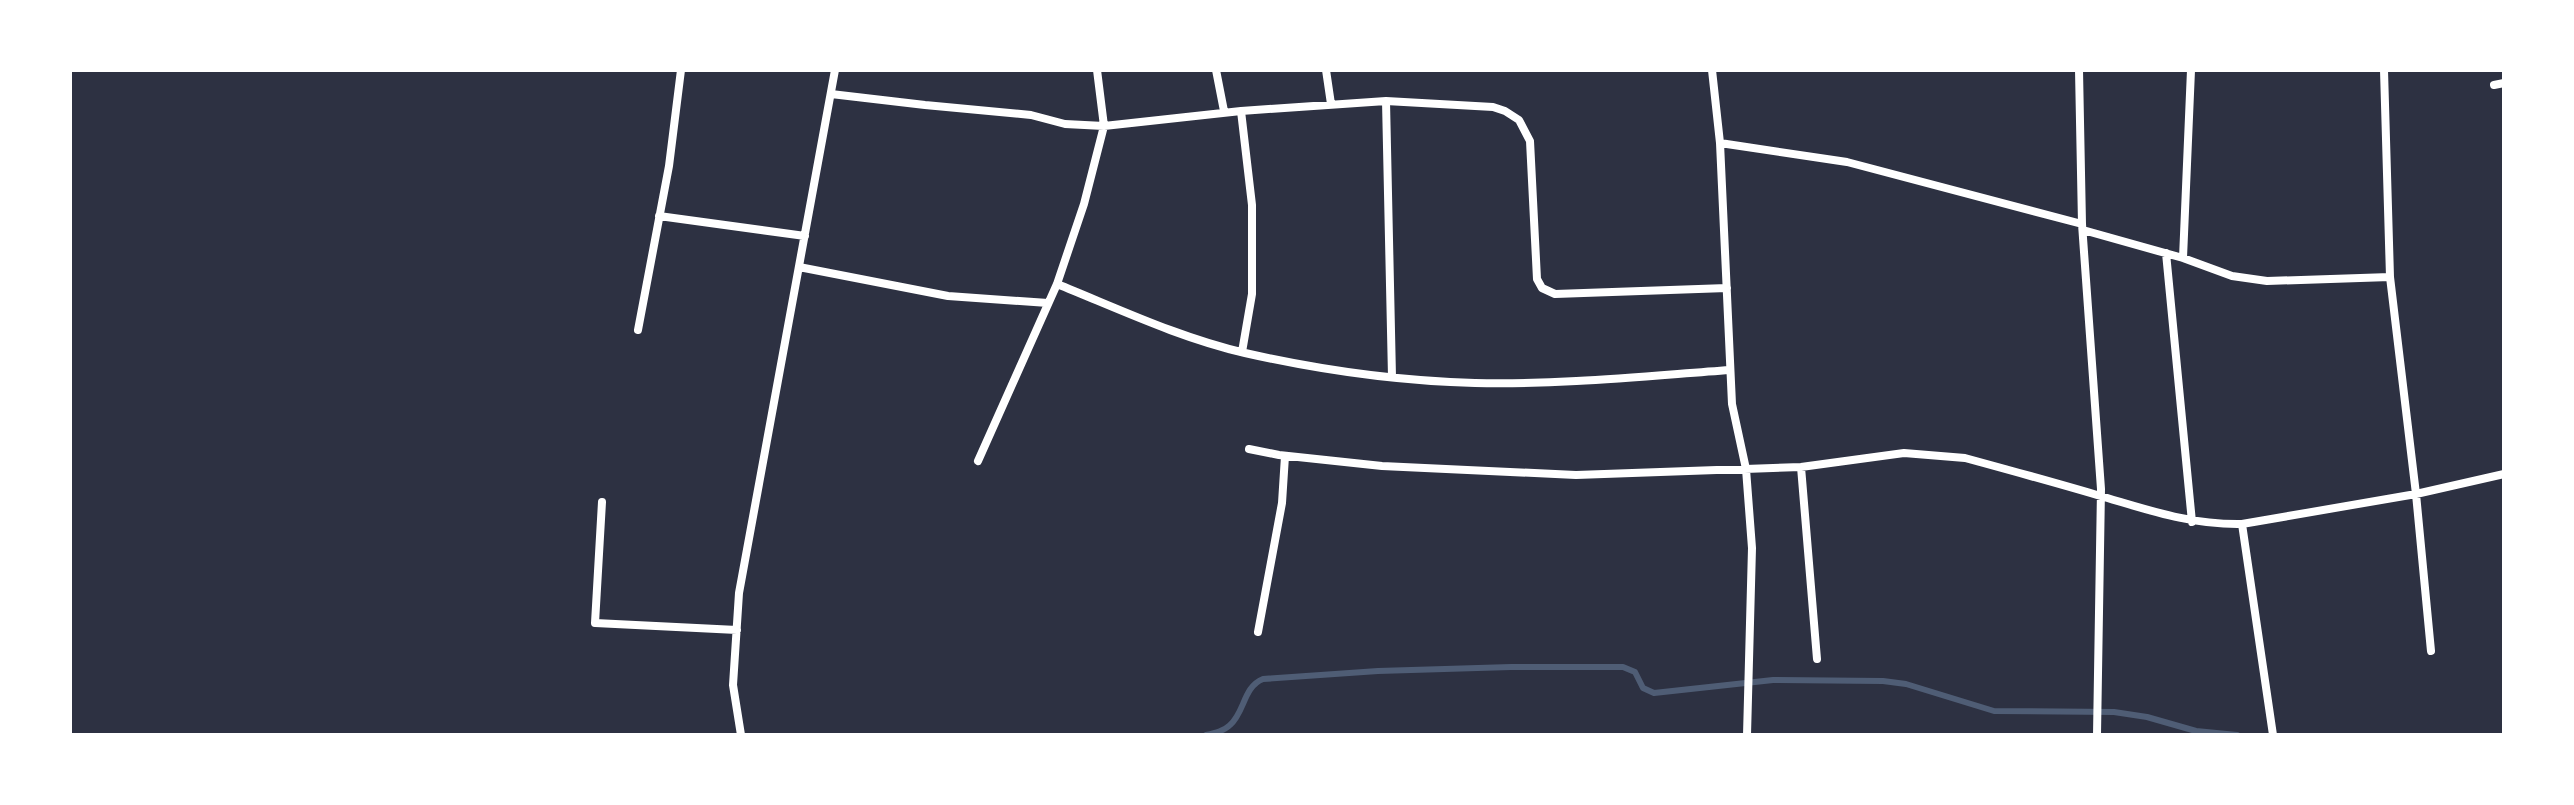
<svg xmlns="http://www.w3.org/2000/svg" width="2574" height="805" font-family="Arial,sans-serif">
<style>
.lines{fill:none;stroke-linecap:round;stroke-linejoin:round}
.stream{stroke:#4f5d75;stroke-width:6}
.minor{stroke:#fff;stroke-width:8}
</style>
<rect width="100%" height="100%" fill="#2d3142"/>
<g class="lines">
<path class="stream" d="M 1206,735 C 1215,733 1224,731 1230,725 C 1245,712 1243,687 1263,679 L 1378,671 L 1511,667 L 1623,667 L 1635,672 L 1643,688 L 1654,693 L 1773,680 L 1883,681 L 1906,684 L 1994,711 L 2114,712 L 2147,717 L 2196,731 L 2237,735"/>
<path class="minor" d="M 1216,70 L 1224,111
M 1326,70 L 1331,104
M 1712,70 L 1720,143 L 1732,404 L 1746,469 L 1752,548 L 1747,735
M 2079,70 L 2082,224 L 2101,489 L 2097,735
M 2384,70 L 2390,277 L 2416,494 L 2431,651
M 2494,85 L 2504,83
M 831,94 L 925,105 L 1031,115 L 1065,124 L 1104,126 L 1241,111 L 1252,205 L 1252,294 L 1242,352
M 1386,101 L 1392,377
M 1241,111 L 1386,101 L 1493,107 L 1505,111 L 1519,120 L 1530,141 L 1537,279 L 1542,288 L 1555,294 L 1727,288
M 1720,143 L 1847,162 L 2082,224
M 659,216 L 805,236
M 2083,230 L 2183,258 L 2232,276 L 2267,281 L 2390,277
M 2166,253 L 2192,522
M 2183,258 L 2191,70
M 799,267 L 948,296 L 1048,303
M 1057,284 C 1119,309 1180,338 1245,353 C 1320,370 1398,381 1475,383 C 1560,385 1646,376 1730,370
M 638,330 L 669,166 L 681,70
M 1249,449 L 1279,455 L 1382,466 L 1576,475 L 1801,467 L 1904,453 L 1965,458 C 2009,470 2053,482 2097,495 C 2146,509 2189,525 2242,524 L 2416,494 L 2504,474
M 978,461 L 1057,284 L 1084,204 L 1104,126 L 1097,70
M 1801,467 L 1817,659
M 602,502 L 595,623 L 737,630
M 2242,524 L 2273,735
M 1258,632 L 1282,503 L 1285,456
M 741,735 L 733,685 L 739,593 L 835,70"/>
</g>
<rect width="2574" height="805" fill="none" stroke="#ffffff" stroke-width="144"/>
</svg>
